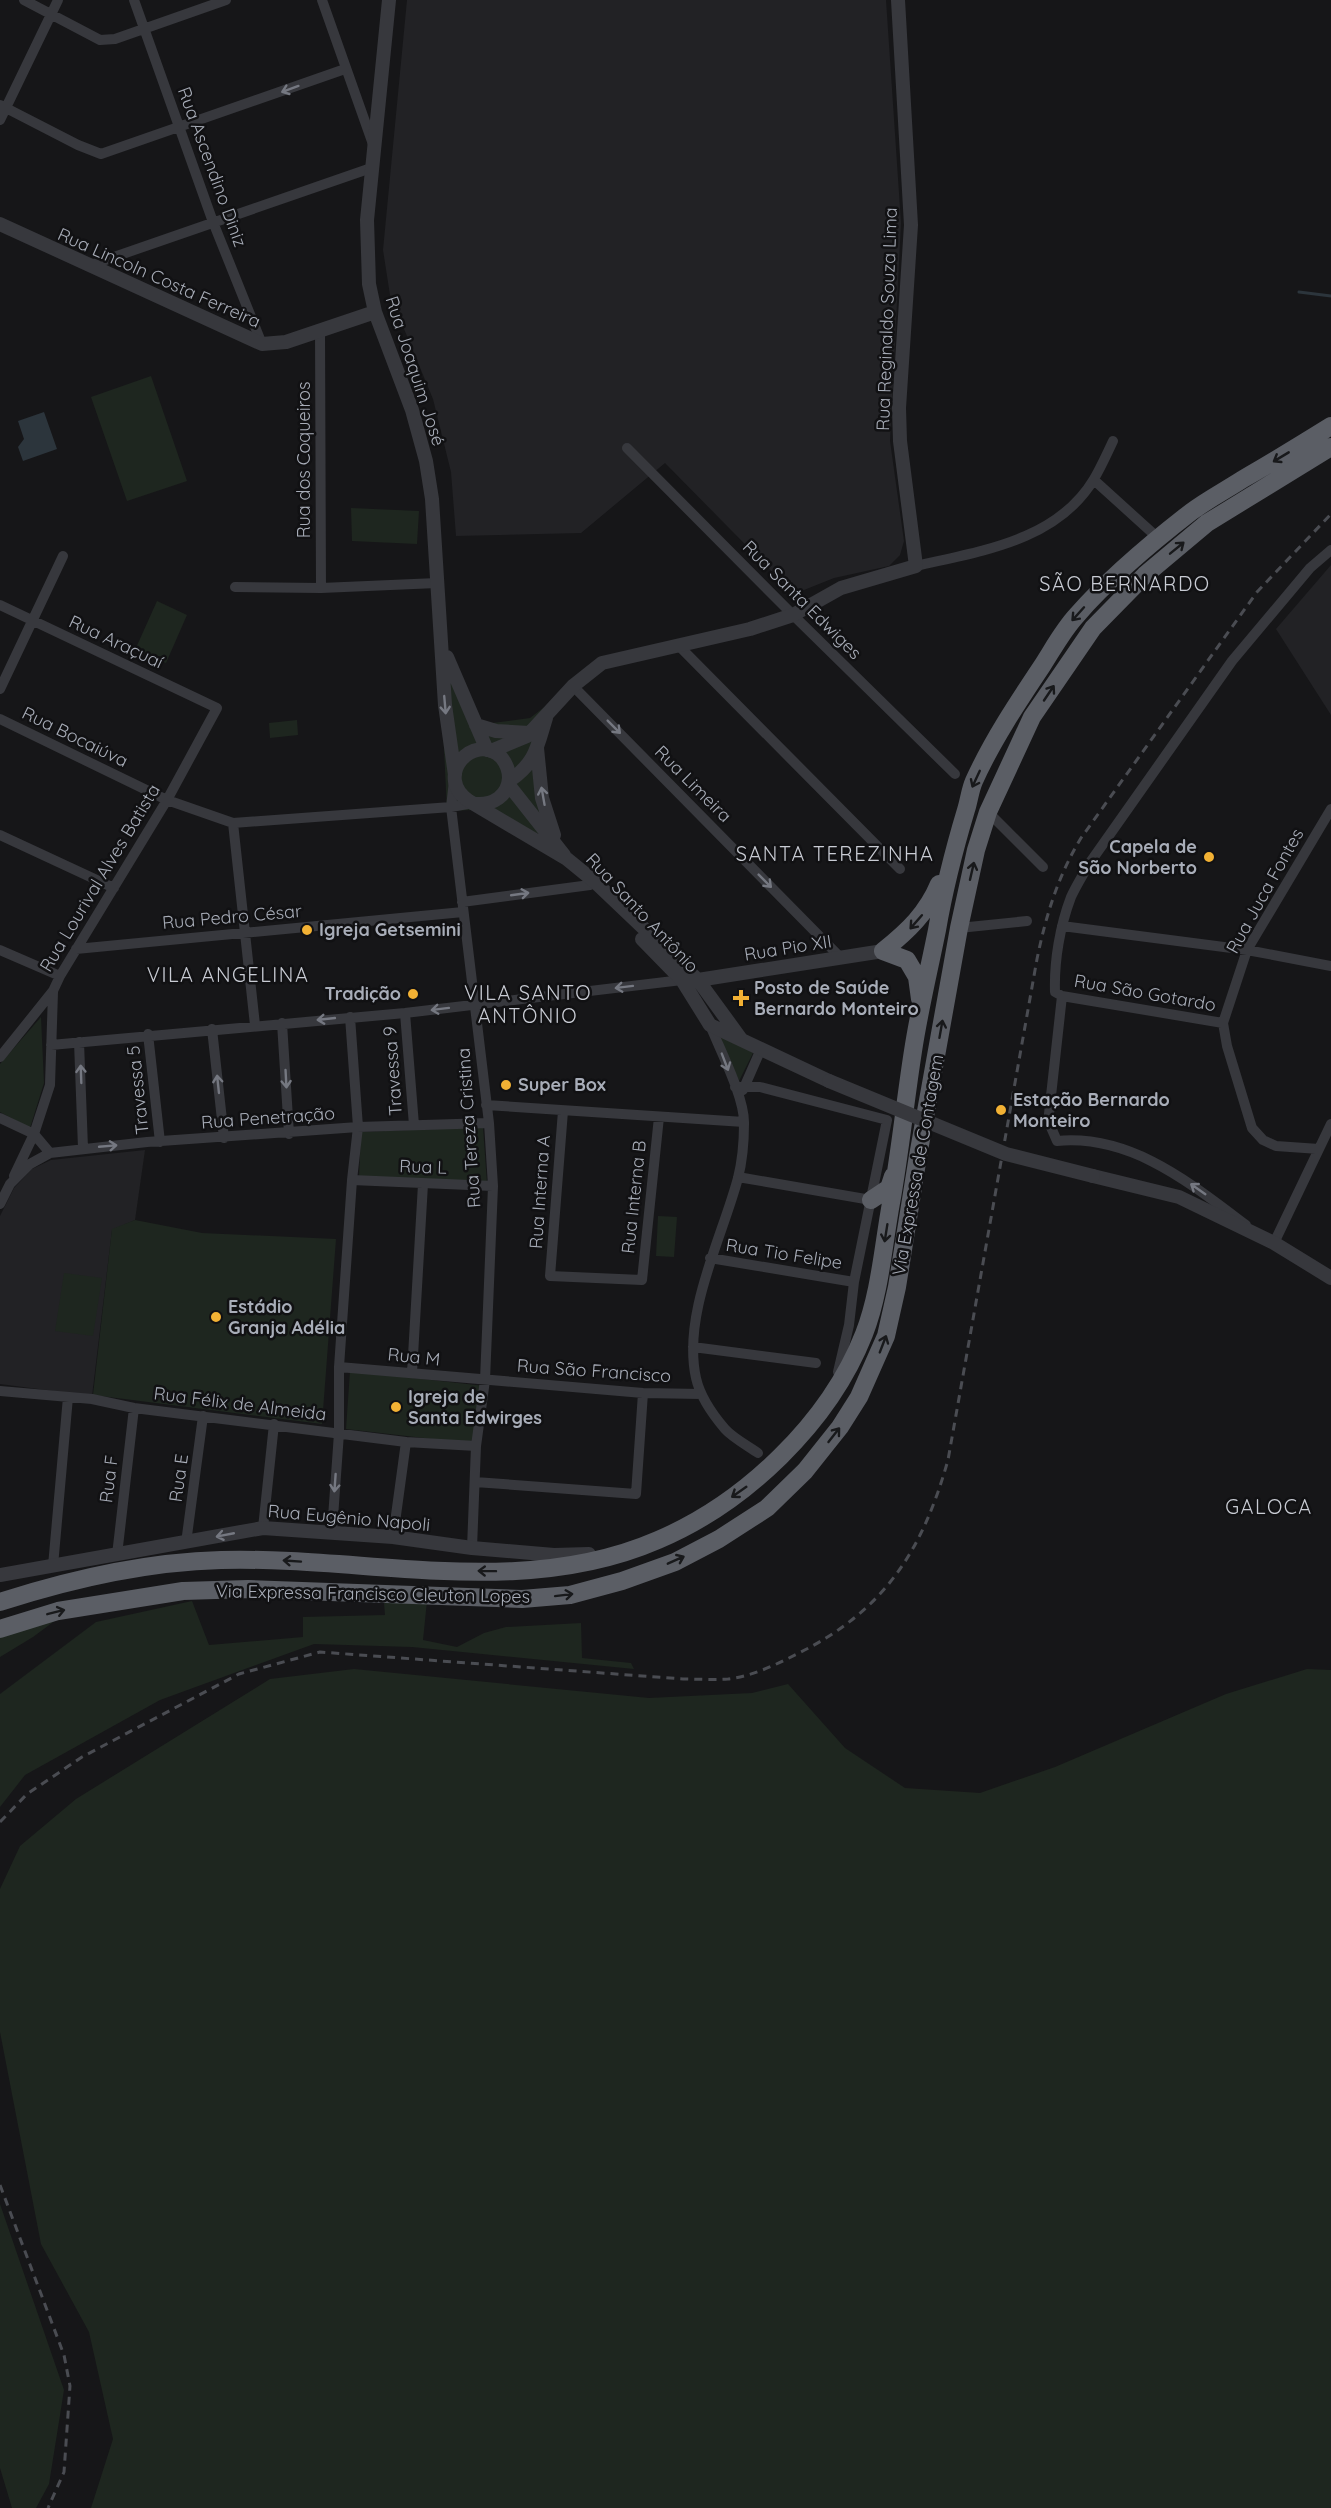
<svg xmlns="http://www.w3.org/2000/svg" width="1331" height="2508" font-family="Quicksand,sans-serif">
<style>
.built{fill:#222225}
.green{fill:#1e261f}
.water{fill:#2c353c}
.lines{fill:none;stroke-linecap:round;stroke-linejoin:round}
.stream{stroke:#2c353c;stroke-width:3}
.minor{stroke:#37383d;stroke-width:10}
.tertiary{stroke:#37383d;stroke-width:14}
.trunk{stroke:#5b5e65;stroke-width:18}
.rail{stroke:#4a4c52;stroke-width:3;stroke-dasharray:8 6;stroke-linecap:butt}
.tertiary-bridge{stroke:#37383d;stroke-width:14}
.oneway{stroke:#757881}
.oneway2{stroke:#18191b}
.poi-dot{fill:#f2b134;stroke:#111113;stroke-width:2}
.labels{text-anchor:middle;stroke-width:5;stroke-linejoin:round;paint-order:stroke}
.street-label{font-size:18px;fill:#a8adb8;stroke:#111113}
.poi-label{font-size:18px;font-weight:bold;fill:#a8adb8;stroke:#111113;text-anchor:start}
.neighbourhood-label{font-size:20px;letter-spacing:1.5px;fill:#c9ccd4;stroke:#111113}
</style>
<rect width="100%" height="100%" fill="#161618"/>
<path class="built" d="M 407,0 L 886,0 L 901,223 L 890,441 L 904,541 L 900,555 L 889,566 L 834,578 L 794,594 L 665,463 L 581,533 L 456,536 L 451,472 L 433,399 L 390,295 L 383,250 Z
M 1331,565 L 1331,715 L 1276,629 Z
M 145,1150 L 135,1220 L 112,1230 L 92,1396 L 0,1384 L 0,1216 L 14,1188 L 32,1169 L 51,1160 Z"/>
<path class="green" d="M 151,376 L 187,481 L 127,501 L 91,397 Z
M 351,508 L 419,511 L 417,544 L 352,541 Z
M 157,601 L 187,615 L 166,663 L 135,650 Z
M 439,645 L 481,720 L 492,723 L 530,718 L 564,692 L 535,749 L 564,859 L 473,810 L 447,811 Z
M 297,720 L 298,735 L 270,738 L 269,723 Z
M 41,1017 L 44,1083 L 30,1128 L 0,1112 L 0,1064 Z
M 717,1032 L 753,1053 L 739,1081 Z
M 483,1127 L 487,1183 L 359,1178 L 361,1132 Z
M 658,1216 L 677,1217 L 674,1257 L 656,1256 Z
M 135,1220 L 202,1233 L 336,1239 L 322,1424 L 93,1395 L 112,1229 Z
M 64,1273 L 102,1278 L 93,1336 L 55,1331 Z
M 350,1371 L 485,1386 L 480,1436 L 467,1443 L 346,1429 Z
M 192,1601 L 209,1645 L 303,1637 L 303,1617 L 385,1615 L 384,1603 L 427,1601 L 423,1640 L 457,1647 L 484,1633 L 506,1627 L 581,1623 L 582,1658 L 631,1663 L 634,1669 L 412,1647 L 314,1644 L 160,1700 L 25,1775 L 0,1807 L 0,1694 L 96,1622 Z
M 60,1617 L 33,1637 L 0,1657 L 0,1636 Z
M 354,1669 L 649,1698 L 752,1693 L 788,1684 L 845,1748 L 905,1788 L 980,1793 L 1055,1767 L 1226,1694 L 1307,1669 L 1331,1670 L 1331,2508 L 91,2508 L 113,2439 L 89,2332 L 41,2244 L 0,2032 L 0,1889 L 20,1846 L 76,1799 L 270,1679 Z
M 0,2204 L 64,2390 L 49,2484 L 36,2508 L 12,2508 L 0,2468 Z"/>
<path class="water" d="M 44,412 L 57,449 L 23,461 L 18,447 L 24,439 L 18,421 Z"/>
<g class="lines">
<path class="stream" d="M 1299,292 L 1331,296"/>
<path class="minor" d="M 24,0 L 100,40 L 115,39 L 226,0
M 134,0 L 213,222 L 262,344
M 322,0 L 374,147
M 0,105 L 78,145 L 101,154 L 345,69
M 0,120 L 58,0
M 88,266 L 374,167
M 320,331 L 321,588
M 627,448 L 793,615 L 955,774
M 1094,480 L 1158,538
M 916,566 C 981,551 1057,541 1094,479 C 1101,467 1107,454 1113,441
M 235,587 L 321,588 L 437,583
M 0,605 L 217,708 L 167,800 L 60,976 L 53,991 L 0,1057
M 678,645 L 900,869
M 573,686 L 840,957
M 0,689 L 63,556
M 0,719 L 167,800 L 233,823 L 451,807 L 473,803
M 454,781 L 451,807 L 489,1123 L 493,1186 L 485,1380 L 476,1446 L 472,1548
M 988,812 L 1043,867
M 233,823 L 255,1025
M 0,835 L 114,888
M 462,902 L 590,885 L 594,881
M 1062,926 L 1247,950 L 1331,966
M 959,928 L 1027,921
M 76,949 L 463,912
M 0,950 L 60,976
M 1062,996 L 1055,992 C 1054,961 1060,926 1071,897 C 1076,886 1083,875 1089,864 L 1232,661 L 1310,568 L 1331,550
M 1062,996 L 1049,1114 L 1050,1125 L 1057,1141 C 1131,1134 1190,1183 1246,1225
M 1062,996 L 1223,1023
M 405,1013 L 414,1125
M 282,1023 L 289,1134
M 710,1025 C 720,1050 745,1098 744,1124 C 744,1141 742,1162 738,1178 C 722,1238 682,1314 696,1378 C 700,1396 713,1415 725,1429 C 733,1438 748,1446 758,1453
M 212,1029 L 224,1138
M 148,1034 L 160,1142
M 79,1042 L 83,1148
M 51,1045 L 405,1013 L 682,980
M 735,1087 L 760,1087 L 887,1120 L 854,1282 L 849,1325 L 838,1372
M 743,1090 L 761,1049
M 486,1105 L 744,1122
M 563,1111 L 550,1276 L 642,1280 L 659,1117
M 0,1118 L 34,1134 L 50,1153
M 1319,1149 L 1276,1146 L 1263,1140 L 1252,1128 L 1227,1046 L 1223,1023 L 1247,950 L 1331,809
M 14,1176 L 34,1134 L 50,1085 L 53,992
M 738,1177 L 871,1200
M 352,1180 L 493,1186
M 0,1204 L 10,1184 L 30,1164 L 50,1153 L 147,1142 L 358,1127 L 489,1123
M 1274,1243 L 1331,1124
M 710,1258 L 854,1282
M 693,1347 L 816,1363
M 339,1367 L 643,1393 L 701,1394
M 412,1373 L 423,1184
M 0,1391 L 92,1399 L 134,1408 L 406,1442 L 476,1446
M 475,1482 L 636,1494 L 643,1393
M 263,1528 L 274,1424
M 332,1532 L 339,1433 L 339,1367 L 352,1180 L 358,1127 L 350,1017
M 393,1537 L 406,1442
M 186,1543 L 203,1416
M 117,1555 L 134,1408
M 53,1566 L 68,1397"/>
<path class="tertiary" d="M 389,0 L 367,220 L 369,284 L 375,312 L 412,410 L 426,461 L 432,499 L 445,705 L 455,775
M 0,224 L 262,344 L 286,342 L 375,312
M 447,657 L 487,750
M 476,725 L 496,731 L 529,733
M 537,748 L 542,798 L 554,835
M 491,751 L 527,736 L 573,686 L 602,663 L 750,629 L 793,615 L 841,588 L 916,566 L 900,441 L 899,408 L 911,225 L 898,0
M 509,781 C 536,763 537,747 546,718
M 508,784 L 564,855
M 476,804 C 493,805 508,796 509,778 C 509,771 506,763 501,757 C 473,731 433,777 469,801 L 567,859 L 594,881 L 698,980 L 741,1039
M 642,939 L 682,980 L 710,1025 L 829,1081
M 698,980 L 883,951
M 1093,1176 L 1179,1197 L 1274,1243 L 1331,1278
M 0,1575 L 263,1528 L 393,1537 L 472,1548 L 554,1555 L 589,1554"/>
<path class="trunk" d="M 920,999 L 917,977 L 907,960 L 883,951 C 908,931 927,913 939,884
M 871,1200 L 889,1188 L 893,1176
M 0,1602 C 71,1579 146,1562 221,1560 C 367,1556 520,1600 658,1540 C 745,1503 829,1423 864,1334 C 880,1293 883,1247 891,1203 C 900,1153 905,1102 913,1051 C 919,1011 929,970 937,930 C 944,889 954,850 966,810 C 969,801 970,790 974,781 C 992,741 1018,702 1042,666 C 1053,649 1063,630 1077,615 C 1110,577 1151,543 1191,512 C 1207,500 1226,490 1243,479 C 1273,462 1302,444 1331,426
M 0,1629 L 58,1611 L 183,1591 L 248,1589 L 522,1599 L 570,1595 L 622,1581 L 675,1562 L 719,1539 L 767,1508 L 805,1471 L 840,1427 L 859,1397 L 886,1336 L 897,1287 L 918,1156 L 959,928 L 976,850 L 988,812 L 1032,717 L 1093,628 L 1145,575 L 1207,523 L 1331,447"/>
<path class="rail" d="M 0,1822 L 27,1794 L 82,1757 L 239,1674 L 320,1652 L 683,1679 C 698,1679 714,1680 728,1679 C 753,1676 775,1665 797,1654 C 884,1611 922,1552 948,1460 L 1037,959 C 1046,915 1058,876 1081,838 L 1257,592 L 1331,514
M 0,2185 L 64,2355 L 70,2386 L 64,2472 L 48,2508"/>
<path class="tertiary-bridge" d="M 829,1081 L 1006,1154 L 1093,1176"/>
</g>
<defs><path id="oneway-shaft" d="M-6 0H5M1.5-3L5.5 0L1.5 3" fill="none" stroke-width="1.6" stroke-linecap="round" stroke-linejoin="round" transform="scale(1.5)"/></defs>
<g class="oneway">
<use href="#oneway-shaft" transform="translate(290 89) rotate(160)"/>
<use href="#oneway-shaft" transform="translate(445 705) rotate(85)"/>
<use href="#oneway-shaft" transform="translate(614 727) rotate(45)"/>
<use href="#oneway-shaft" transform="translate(543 796) rotate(-100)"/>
<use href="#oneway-shaft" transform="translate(765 881) rotate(45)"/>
<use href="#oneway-shaft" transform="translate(520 894) rotate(-8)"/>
<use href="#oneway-shaft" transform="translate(624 987) rotate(173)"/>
<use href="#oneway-shaft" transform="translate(440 1009) rotate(173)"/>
<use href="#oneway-shaft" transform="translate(326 1019) rotate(174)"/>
<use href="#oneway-shaft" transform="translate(725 1062) rotate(69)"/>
<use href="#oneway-shaft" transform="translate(81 1074) rotate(-92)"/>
<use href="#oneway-shaft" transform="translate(286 1079) rotate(87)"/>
<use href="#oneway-shaft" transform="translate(218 1084) rotate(-96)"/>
<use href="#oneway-shaft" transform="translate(108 1146) rotate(-5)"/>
<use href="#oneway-shaft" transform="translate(1198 1189) rotate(-145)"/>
<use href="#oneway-shaft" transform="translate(335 1483) rotate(94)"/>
<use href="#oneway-shaft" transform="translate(225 1535) rotate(169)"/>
</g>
<g class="oneway2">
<use href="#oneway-shaft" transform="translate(1281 457) rotate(149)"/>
<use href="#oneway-shaft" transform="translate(1177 548) rotate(-39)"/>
<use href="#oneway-shaft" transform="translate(1078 614) rotate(132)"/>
<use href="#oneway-shaft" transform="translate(1049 693) rotate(-56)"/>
<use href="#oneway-shaft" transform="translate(976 779) rotate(115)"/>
<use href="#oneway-shaft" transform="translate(972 871) rotate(-77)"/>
<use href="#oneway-shaft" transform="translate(916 922) rotate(131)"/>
<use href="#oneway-shaft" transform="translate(941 1029) rotate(-80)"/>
<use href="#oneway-shaft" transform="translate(886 1233) rotate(99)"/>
<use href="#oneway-shaft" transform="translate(883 1344) rotate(-69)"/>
<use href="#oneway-shaft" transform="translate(834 1435) rotate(-52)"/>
<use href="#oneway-shaft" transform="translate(739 1492) rotate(145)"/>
<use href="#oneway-shaft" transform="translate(676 1560) rotate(-24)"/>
<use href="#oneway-shaft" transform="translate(292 1561) rotate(-176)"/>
<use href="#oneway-shaft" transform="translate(487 1571) rotate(-179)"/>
<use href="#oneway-shaft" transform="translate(564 1595) rotate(-7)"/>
<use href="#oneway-shaft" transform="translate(56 1612) rotate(-14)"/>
</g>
<g class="poi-dot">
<circle cx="1209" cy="857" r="6"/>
<circle cx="307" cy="930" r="6"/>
<circle cx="413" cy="994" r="6"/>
<path d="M738 989h6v6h6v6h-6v6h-6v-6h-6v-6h6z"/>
<circle cx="506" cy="1085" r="6"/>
<circle cx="1001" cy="1110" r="6"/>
<circle cx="216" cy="1317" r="6"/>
<circle cx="396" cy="1407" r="6"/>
</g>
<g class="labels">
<g class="street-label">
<text transform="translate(212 167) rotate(70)" y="6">Rua Ascendino Diniz</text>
<text transform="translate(159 278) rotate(24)" y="6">Rua Lincoln Costa Ferreira</text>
<text transform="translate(887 319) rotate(-88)" y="6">Rua Reginaldo Souza Lima</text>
<text transform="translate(415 371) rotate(72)" y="6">Rua Joaquim José</text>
<text transform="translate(304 460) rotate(-90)" y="6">Rua dos Coqueiros</text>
<text transform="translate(802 600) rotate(45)" y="6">Rua Santa Edwiges</text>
<text transform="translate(116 642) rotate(25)" y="6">Rua Araçuaí</text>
<text transform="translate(75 737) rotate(26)" y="6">Rua Bocaiúva</text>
<text transform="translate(693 784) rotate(45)" y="6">Rua Limeira</text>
<text transform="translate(100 878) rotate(-59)" y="6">Rua Lourival Alves Batista</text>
<text transform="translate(1265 891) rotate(-61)" y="6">Rua Juca Fontes</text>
<text transform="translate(642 913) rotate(47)" y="6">Rua Santo Antônio</text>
<text transform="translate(232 917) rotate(-5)" y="6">Rua Pedro César</text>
<text transform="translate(788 948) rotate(-9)" y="6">Rua Pio XII</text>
<text transform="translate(1145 993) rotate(10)" y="6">Rua São Gotardo</text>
<text transform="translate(393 1071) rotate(-94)" y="6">Travessa 9</text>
<text transform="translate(138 1090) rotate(-96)" y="6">Travessa 5</text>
<text transform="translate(268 1118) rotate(-4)" y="6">Rua Penetração</text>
<text transform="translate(469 1128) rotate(-94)" y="6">Rua Tereza Cristina</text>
<text transform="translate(918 1165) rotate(-80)" y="6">Via Expressa de Contagem</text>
<text transform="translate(423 1167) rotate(2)" y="6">Rua L</text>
<text transform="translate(540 1192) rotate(-86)" y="6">Rua Interna A</text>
<text transform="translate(634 1197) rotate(-84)" y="6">Rua Interna B</text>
<text transform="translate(784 1254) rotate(9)" y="6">Rua Tio Felipe</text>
<text transform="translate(414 1357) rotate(6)" y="6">Rua M</text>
<text transform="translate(594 1371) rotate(4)" y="6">Rua São Francisco</text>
<text transform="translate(240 1404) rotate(7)" y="6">Rua Félix de Almeida</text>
<text transform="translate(179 1478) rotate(-82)" y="6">Rua E</text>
<text transform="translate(109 1479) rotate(-83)" y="6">Rua F</text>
<text transform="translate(349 1518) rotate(5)" y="6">Rua Eugênio Napoli</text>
<text transform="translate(373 1594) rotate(1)" y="6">Via Expressa Francisco Cleuton Lopes</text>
</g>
<g class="poi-label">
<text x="1197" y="853" text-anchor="end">Capela de<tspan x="1197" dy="21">São Norberto</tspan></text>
<text x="319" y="936">Igreja Getsemini</text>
<text x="754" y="994">Posto de Saúde<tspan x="754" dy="21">Bernardo Monteiro</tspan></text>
<text x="401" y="1000" text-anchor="end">Tradição</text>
<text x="518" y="1091">Super Box</text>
<text x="1013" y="1106">Estação Bernardo<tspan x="1013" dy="21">Monteiro</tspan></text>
<text x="228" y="1313">Estádio<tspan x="228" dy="21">Granja Adélia</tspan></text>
<text x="408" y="1403">Igreja de<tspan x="408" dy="21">Santa Edwirges</tspan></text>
</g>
<g class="neighbourhood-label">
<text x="1125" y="591">SÃO BERNARDO</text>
<text x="835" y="861">SANTA TEREZINHA</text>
<text x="228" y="982">VILA ANGELINA</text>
<text x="528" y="1000">VILA SANTO<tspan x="528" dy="23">ANTÔNIO</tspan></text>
<text x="1269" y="1514">GALOCA</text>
</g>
</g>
</svg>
